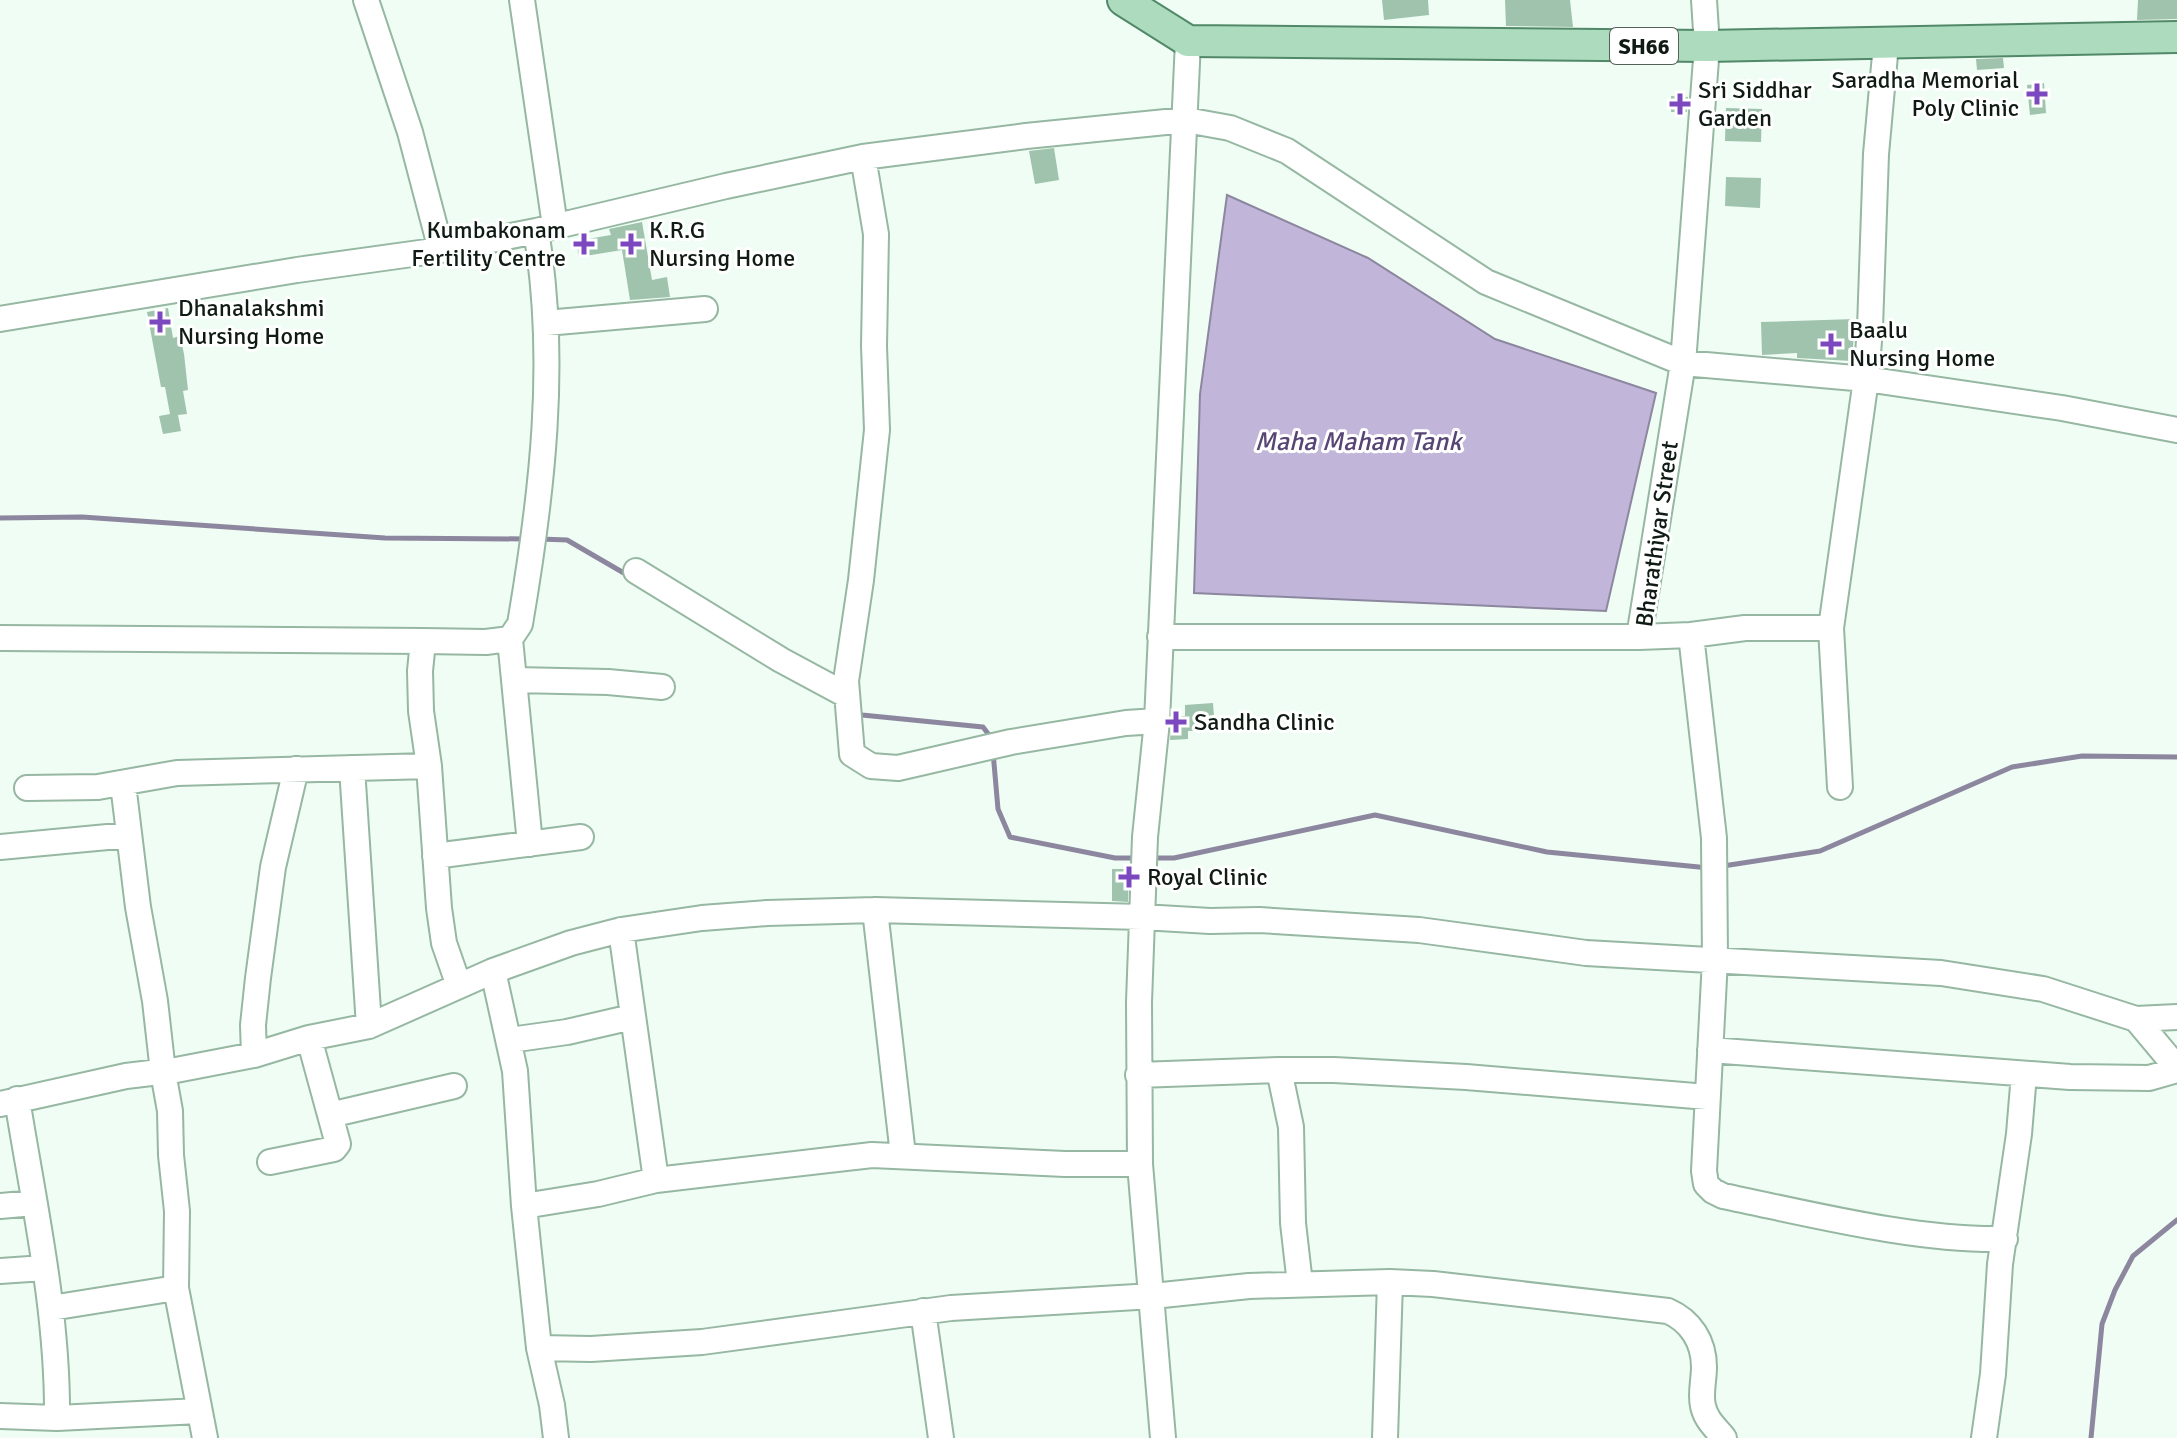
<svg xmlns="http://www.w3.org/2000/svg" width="2177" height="1438" font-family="Signika,sans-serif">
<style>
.water{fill:#c1b5d9;stroke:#8c879e;stroke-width:2}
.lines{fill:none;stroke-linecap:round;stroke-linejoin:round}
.stream{stroke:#8c879e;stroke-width:5}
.building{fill:#9fc3ac}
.minor-casing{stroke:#96b7a1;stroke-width:28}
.major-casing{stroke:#518867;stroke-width:34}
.minor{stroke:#fff;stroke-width:24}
.major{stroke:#acdbbe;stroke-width:30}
.poi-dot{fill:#7b48bf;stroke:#fff;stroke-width:3}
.labels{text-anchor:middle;stroke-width:6;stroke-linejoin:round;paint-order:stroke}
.shield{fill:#fff;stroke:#575f5a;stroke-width:2}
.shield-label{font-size:22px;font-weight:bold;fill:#0f1b14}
.poi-label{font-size:24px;fill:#0f1b14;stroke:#fff;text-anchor:start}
.street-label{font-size:24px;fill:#0f1b14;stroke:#fff}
.water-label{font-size:26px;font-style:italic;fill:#574575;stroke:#fff}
</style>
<rect width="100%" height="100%" fill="#effdf4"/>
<path class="water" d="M 1227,195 L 1368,258 L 1495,339 L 1656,393 L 1606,611 L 1194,593 L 1200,394 Z"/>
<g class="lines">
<path class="stream" d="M 0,518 L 82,517 L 385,538 L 526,539
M 540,539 L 567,540 L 629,576
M 857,712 L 862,715 L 983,727 L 992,739
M 993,752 L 998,809 L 1010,837 L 1115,858 L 1138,858
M 1152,858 L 1174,858 L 1375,815 L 1547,852 L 1709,868
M 1723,866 L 1820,851 L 2012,767 L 2082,756 L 2177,757
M 2091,1438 L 2102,1324 L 2115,1290 L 2133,1256 L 2177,1220"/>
</g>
<path class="building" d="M 1382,0 L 1428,0 L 1429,15 L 1384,20 Z
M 1505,0 L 1570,0 L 1573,27 L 1506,26 Z
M 2138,0 L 2177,0 L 2177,19 L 2137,20 Z
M 2003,58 L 2004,68 L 1977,70 L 1976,59 Z
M 2044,83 L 2046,113 L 2030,115 L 2027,85 Z
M 1671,96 L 1688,97 L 1687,112 L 1671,112 Z
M 1726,108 L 1762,109 L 1761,142 L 1725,141 Z
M 1054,148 L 1059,180 L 1035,184 L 1029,151 Z
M 1726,177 L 1761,178 L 1760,208 L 1725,206 Z
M 642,222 L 652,280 L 667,277 L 670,297 L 630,300 L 622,250 L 579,257 L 576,241 L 611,235 L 609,229 Z
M 168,308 L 173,338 L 180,336 L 184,354 L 188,390 L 183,391 L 187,414 L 178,415 L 181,431 L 163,434 L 159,416 L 170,414 L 165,387 L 161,387 L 147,312 Z
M 1855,319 L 1852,361 L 1797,358 L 1797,353 L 1762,355 L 1761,322 Z
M 1213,703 L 1215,730 L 1188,731 L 1188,739 L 1170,740 L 1172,716 L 1185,716 L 1185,705 Z
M 1112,869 L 1129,869 L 1128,902 L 1112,901 Z"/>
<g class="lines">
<defs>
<path id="minor" d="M 366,0 L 410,132 L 441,250
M 522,0 L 555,226
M 863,157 L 876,234 L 874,346 L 877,430 L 861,580 L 846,681 L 852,754 L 871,766 L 898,768 L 1011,742 L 1126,723 L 1157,721
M 0,319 L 297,270 L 441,250 L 536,231 L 726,186 L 863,157 L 1026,136 L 1186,120 L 1230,128 L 1287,151 L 1486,282 L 1683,363 L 1866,379 L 2062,408 L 2177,430
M 546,323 L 705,309
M 636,571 L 781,660 L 846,695
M 1691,635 L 1745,628 L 1831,628
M 1160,637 L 1639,637 L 1691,635 L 1714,838 L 1715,959 L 1704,1171 L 1706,1184 L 1713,1191 L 1723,1196 C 1811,1214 1915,1241 2005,1239
M 1639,637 L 1683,363 L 1707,46 L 1704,0
M 0,638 L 423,641
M 510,639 L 530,844
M 515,680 L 608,682 L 662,687
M 352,768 L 369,1026
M 123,784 L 138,907 L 155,1001 L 163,1072 L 170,1111 L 171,1155 L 177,1211 L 176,1288 L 205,1438
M 1840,787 L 1831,628 L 1866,379 L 1870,328 L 1876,154 L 1886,44
M 27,788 L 98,787 L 177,773 L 429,766
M 0,847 L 129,835
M 435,856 L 581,837
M 875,910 L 903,1155
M 621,930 L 656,1180
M 493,971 L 515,1071 L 524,1206 L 539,1348 L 552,1405 L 556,1438
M 459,986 L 444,943 L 439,908 L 429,766 L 421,711 L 420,671 L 423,641 L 486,642 L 510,639 L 520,624 C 542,495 558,361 536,231
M 2136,1019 L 2177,1017
M 510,1040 L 567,1032 L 632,1017
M 1710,1050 L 2070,1077 L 2149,1078 L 2177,1070
M 254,1055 L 253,1025 L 258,978 L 273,867 L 296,769
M 1279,1070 L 1291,1127 L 1293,1223 L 1300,1284
M 1138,1075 L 1279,1070 L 1334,1070 L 1466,1077 L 1707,1097
M 17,1099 C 34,1205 58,1311 57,1418
M 0,1104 L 126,1076 L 176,1070 L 254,1055 L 309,1038 L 369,1026 L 493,971 L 571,943 L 621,930 L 702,918 L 767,913 L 875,910 L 1142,917 L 1210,921 L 1259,920 L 1419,930 L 1586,953 L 1941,973 L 2043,989 L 2136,1019 L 2177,1068
M 330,1115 L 454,1086
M 270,1162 L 334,1149 L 338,1144 L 309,1038
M 0,1206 L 34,1203
M 524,1206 L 598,1194 L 656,1180 L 872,1155 L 1065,1164 L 1140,1164
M 0,1271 L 44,1268
M 51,1308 L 176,1288
M 923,1311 L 941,1438
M 539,1348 L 591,1349 L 702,1342 L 951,1308 L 1153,1296 L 1249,1286 L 1390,1282 L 1433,1284 L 1668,1311 C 1691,1321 1704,1342 1704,1367 C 1704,1380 1700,1394 1703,1406 C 1706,1420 1715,1427 1724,1438
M 0,1416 L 57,1418 L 199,1411
M 1163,1438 L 1140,1164 L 1139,1002 L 1145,837 L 1157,721 L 1188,41
M 1385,1438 L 1390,1282
M 1984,1438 L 1993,1374 L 2000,1264 L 2019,1134 L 2024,1074"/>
<path id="major" d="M 1123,0 L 1188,41 L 1707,46 L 2177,37"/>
</defs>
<use href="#minor" class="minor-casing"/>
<use href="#major" class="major-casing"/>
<use href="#minor" class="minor"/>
<use href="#major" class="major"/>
</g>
<g class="poi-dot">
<path d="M2033 82h8v8h8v8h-8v8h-8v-8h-8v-8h8z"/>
<path d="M1676 92h8v8h8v8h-8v8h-8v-8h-8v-8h8z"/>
<path d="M580 232h8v8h8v8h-8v8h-8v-8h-8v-8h8z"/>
<path d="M627 232h8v8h8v8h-8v8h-8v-8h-8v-8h8z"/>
<path d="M156 310h8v8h8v8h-8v8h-8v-8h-8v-8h8z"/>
<path d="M1827 332h8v8h8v8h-8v8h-8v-8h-8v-8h8z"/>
<path d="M1172 710h8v8h8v8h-8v8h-8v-8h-8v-8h8z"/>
<path d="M1125 865h8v8h8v8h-8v8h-8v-8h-8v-8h8z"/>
</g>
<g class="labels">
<rect class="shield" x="1610" y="28" width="68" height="36" rx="6"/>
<g class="shield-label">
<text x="1644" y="54">SH66</text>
</g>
<g class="poi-label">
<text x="2019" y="88" text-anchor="end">Saradha Memorial<tspan x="2019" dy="28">Poly Clinic</tspan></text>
<text x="1698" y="98">Sri Siddhar<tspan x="1698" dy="28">Garden</tspan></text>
<text x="566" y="238" text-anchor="end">Kumbakonam<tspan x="566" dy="28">Fertility Centre</tspan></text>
<text x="649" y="238">K.R.G<tspan x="649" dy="28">Nursing Home</tspan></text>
<text x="178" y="316">Dhanalakshmi<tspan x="178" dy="28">Nursing Home</tspan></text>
<text x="1849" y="338">Baalu<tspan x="1849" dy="28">Nursing Home</tspan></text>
<text x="1194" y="730">Sandha Clinic</text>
<text x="1147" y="885">Royal Clinic</text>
</g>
<g class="street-label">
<text transform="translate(1657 534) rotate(-82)" y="8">Bharathiyar Street</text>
</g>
<g class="water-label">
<text x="1358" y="450">Maha Maham Tank</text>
</g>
</g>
</svg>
